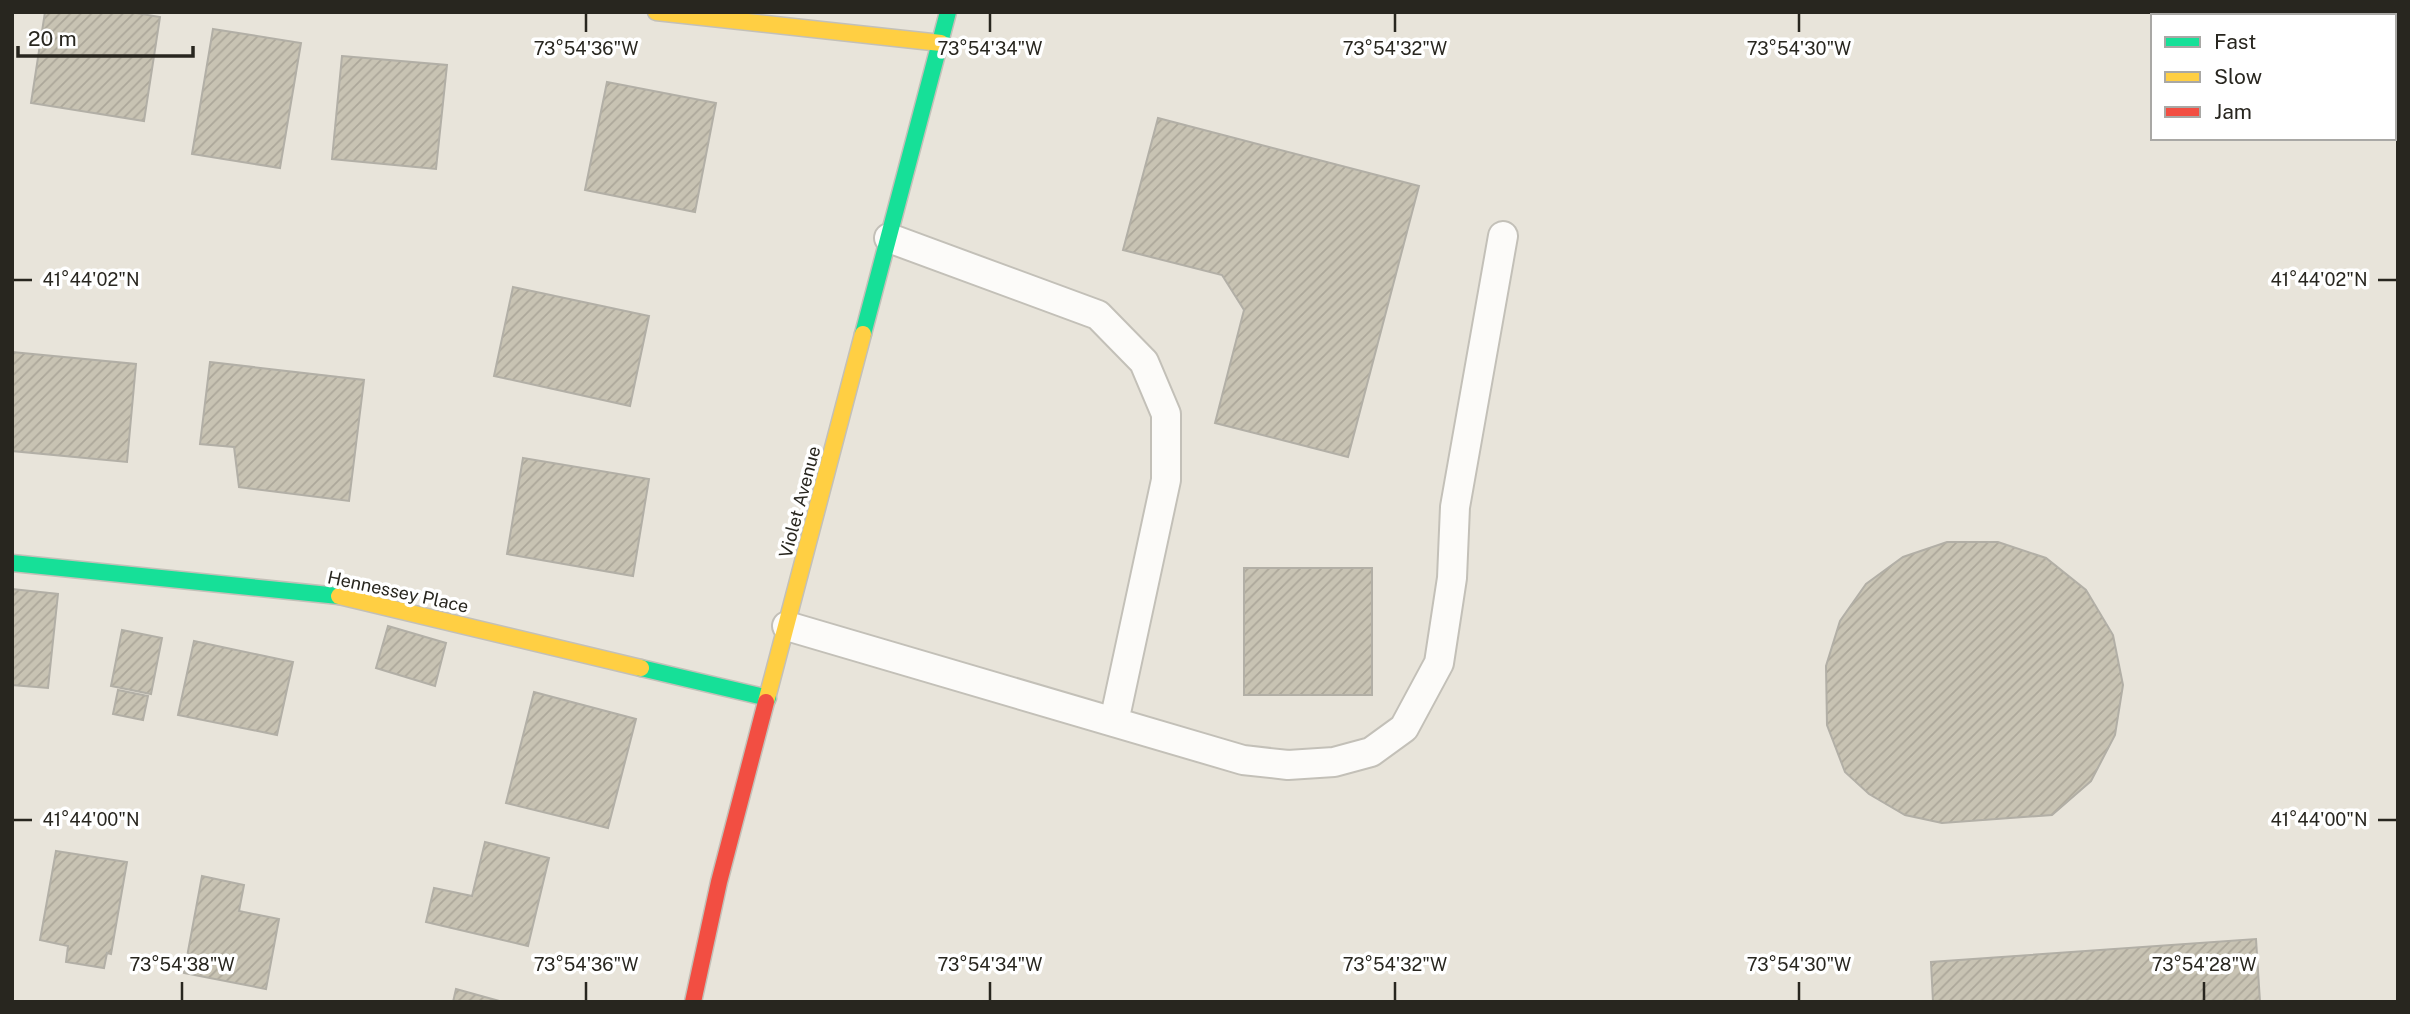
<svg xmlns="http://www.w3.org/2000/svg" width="2410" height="1014" font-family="'Public Sans',sans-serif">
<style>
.building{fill:url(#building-hatch);stroke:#b2afa6;stroke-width:2}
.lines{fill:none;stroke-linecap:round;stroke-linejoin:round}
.lane-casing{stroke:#c3c0b8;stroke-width:32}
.fast-casing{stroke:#c3c0b8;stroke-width:19}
.slow-casing{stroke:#c3c0b8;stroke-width:19}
.jam-casing{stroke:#c3c0b8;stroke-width:19}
.lane{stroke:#fcfbf9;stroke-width:28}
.fast{stroke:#16e098;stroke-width:16}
.slow{stroke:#ffcf43;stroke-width:16}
.jam{stroke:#f24e42;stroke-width:16}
.ticks{fill:none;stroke:#28261f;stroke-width:2.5}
.labels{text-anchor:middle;stroke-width:7;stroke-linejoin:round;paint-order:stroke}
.street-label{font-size:18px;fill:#28261f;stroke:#fff}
.ticks-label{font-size:18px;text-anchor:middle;fill:#28261f;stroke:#fff;stroke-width:7;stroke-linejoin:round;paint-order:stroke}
</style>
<defs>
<pattern id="building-hatch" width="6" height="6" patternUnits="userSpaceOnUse" patternTransform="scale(1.75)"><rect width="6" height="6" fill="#c8c3b3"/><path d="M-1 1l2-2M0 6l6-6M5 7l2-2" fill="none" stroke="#aca79a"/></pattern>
</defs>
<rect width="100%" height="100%" fill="#e8e4da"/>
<path class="building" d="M 45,12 L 130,12 L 160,17 L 144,121 L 31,103 Z
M 213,29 L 301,43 L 280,168 L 192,154 Z
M 342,56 L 447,65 L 436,169 L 332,159 Z
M 607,82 L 716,103 L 695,212 L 585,190 Z
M 1158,118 L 1419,186 L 1348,457 L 1215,423 L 1244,310 L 1222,275 L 1123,250 Z
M 513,287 L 649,316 L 630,406 L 494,376 Z
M 12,352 L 136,364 L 127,462 L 12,451 Z
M 210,362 L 364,380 L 349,501 L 239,487 L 234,447 L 200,444 Z
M 523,458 L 649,479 L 633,576 L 507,554 Z
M 1947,542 L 1998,542 L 2046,558 L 2086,590 L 2113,635 L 2123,685 L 2115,735 L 2091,781 L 2052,815 L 1942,823 L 1905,815 L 1869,794 L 1845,772 L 1827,725 L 1826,666 L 1840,621 L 1866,584 L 1903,557 Z
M 1244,568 L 1372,568 L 1372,695 L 1244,695 Z
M 12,589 L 58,594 L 48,688 L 12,685 Z
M 388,626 L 446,643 L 435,686 L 376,668 Z
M 122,630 L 162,638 L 151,694 L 111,686 Z
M 194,641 L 293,662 L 277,735 L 178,715 Z
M 118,690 L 148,696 L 143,720 L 113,714 Z
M 534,692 L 636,719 L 608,828 L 506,803 Z
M 485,842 L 549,858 L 528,946 L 426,922 L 434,888 L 472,896 Z
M 56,851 L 127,862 L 111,954 L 107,953 L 104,968 L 66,962 L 68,946 L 40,940 Z
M 202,876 L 244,885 L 239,911 L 279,919 L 266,989 L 184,973 Z
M 2256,939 L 2260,1002 L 1933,1002 L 1931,962 Z
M 456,989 L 503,1002 L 453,1002 Z"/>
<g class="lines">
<defs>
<path id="lane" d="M 889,238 L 1098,315 L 1144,362 L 1166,414 L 1166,480 L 1114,722
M 787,626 L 1243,760 L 1288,765 L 1334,762 L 1371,752 L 1404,728 L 1439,663 L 1452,578 L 1455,507 L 1503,236"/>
<path id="fast" d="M 863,334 L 948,12
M 12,563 L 339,596
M 641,668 L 768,698"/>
<path id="slow" d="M 656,12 L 941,43
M 339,596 L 641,668
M 766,702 L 863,334"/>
<path id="jam" d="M 693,1002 L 719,882 L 766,702"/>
</defs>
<use href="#lane" class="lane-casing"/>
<use href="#fast" class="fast-casing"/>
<use href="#slow" class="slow-casing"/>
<use href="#jam" class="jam-casing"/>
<use href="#lane" class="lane"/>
<use href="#fast" class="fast"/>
<use href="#slow" class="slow"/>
<use href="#jam" class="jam"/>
</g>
<path class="ticks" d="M 586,14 L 586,32M 990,14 L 990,32M 1395,14 L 1395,32M 1799,14 L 1799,32M 14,280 L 32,280M 2378,280 L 2396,280M 14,820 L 32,820M 2378,820 L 2396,820M 182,982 L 182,1000M 586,982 L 586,1000M 990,982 L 990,1000M 1395,982 L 1395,1000M 1799,982 L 1799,1000M 2204,982 L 2204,1000"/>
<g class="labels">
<g class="street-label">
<text transform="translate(800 502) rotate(-75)" y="6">Violet Avenue</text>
<text transform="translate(398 592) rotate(12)" y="6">Hennessey Place</text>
</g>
</g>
<g class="ticks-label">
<text x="586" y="55">73°54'36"W</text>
<text x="990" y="55">73°54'34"W</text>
<text x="1395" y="55">73°54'32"W</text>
<text x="1799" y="55">73°54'30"W</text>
<text x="91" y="286">41°44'02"N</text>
<text x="2319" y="286">41°44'02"N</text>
<text x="91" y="826">41°44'00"N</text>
<text x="2319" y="826">41°44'00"N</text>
<text x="182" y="971">73°54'38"W</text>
<text x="586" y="971">73°54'36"W</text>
<text x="990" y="971">73°54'34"W</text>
<text x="1395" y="971">73°54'32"W</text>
<text x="1799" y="971">73°54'30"W</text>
<text x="2204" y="971">73°54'28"W</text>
</g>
<rect width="2410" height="1014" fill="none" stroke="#28261f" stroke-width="28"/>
<rect x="2151" y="14" width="245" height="126" fill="#ffffff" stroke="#a9a8a5" stroke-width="2"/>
<rect x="2165" y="37" width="35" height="10" fill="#16e098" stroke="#a9a8a5" stroke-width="2"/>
<text x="2214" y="49" font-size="21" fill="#28261f">Fast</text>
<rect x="2165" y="72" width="35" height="10" fill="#ffcf43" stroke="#a9a8a5" stroke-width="2"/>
<text x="2214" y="84" font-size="21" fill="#28261f">Slow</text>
<rect x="2165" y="107" width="35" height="10" fill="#f24e42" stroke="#a9a8a5" stroke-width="2"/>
<text x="2214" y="119" font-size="21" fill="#28261f">Jam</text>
<path d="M18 46v10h175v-10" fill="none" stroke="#28261f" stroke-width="3.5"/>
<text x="28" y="46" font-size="21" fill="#28261f" stroke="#ffffff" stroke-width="5" paint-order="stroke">20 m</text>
</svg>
